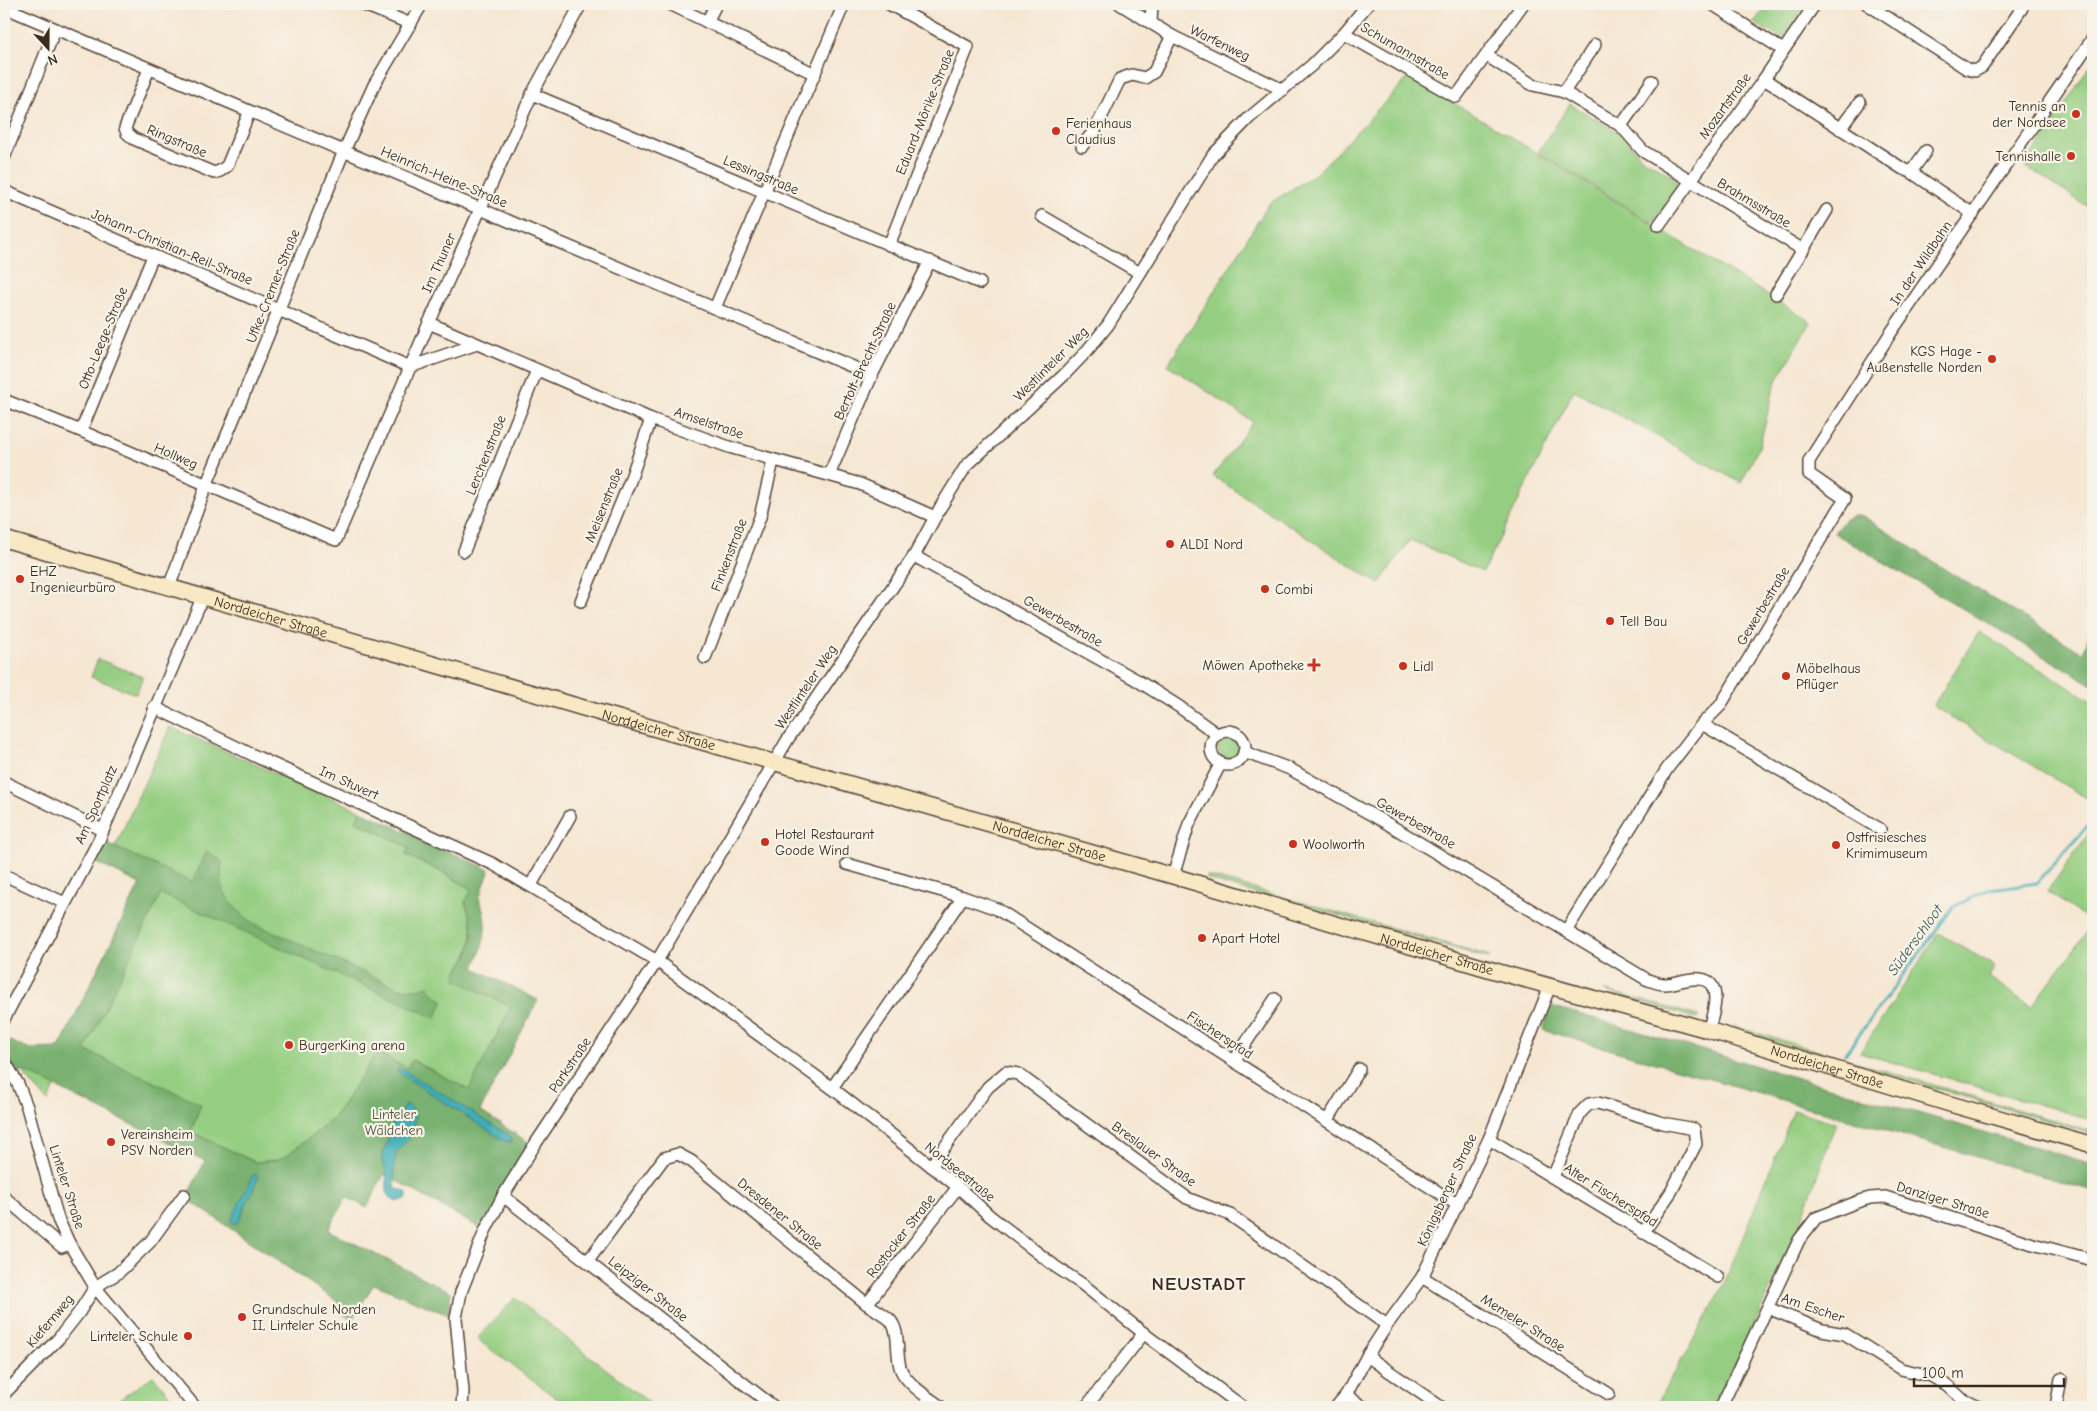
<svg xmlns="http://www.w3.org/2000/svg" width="2097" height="1411" viewBox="0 0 2097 1411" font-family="'Comic Neue',sans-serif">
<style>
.green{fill:#95ce82;stroke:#687c50}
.forest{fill:#78b170;stroke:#5a6e47}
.water{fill:#3daeb8;stroke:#3c6c6b}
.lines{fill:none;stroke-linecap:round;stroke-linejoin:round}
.stream{stroke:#3daeb8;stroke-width:3}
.street-casing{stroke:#574639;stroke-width:14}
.secondary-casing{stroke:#574639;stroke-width:18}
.street{stroke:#fff;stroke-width:11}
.secondary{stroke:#f8e8c3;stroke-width:15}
.poi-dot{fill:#c8321e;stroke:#f7f3e8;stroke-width:2}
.labels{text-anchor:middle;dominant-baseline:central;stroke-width:4.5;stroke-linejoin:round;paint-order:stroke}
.street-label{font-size:14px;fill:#3b2a1e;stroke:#f7f3e8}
.poi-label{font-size:14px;fill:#3b2a1e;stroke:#f7f3e8;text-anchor:start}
.park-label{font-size:14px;fill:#525337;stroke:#f7f3e8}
.water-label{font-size:15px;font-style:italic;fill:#3c5854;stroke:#f7f3e8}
.district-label{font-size:19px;font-weight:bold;letter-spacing:1px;fill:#3b2a1e;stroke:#f7f3e8}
</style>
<rect width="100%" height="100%" fill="#f7f3e8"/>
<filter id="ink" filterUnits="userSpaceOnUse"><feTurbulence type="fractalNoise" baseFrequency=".02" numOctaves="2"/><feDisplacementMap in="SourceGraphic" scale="10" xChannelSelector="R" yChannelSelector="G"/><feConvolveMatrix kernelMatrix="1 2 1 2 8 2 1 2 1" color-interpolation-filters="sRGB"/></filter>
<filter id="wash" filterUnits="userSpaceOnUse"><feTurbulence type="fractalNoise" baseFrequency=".0096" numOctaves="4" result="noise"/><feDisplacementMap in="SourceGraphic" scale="20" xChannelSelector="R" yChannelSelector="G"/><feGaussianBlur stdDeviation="1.12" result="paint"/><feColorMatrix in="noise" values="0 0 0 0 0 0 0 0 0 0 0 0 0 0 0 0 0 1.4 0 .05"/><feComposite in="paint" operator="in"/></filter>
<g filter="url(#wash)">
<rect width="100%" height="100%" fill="#f6e7d3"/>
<!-- green -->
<g class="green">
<path d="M1767,4h40l-25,35 -28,-16z"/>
<path d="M2093,61v149l-68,-44z"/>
<path d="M1409,77l79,46 323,199 -36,62 -16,63 -18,36 -167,-93 -91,182 -73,-32 -31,44 -166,-108 40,-54 -85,-57 101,-161 48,-31z"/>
<path d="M1570,104l53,31 18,22 33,20 3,10 -24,36 -115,-71z"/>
<path d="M1979,632l114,70v100l-160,-96z"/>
<path d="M98,659l45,18 -7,17 -45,-17z"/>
<path d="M170,727l191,84 -5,10 52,26 -2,8 38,18 28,17 -7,13c11,25 10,47 -9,69l55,35 -42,83 -56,-30 -6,9 -30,-16 -45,67 -46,36 -10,4 -21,2 -64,-30 9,-28 -141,-56 81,-164 -34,-17z"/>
<circle cx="1228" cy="748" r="10"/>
<path d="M2093,827v95l-46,-30z"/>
<path d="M1207,876l19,5 264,75 -2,2 -161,-46 -7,1 -113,-34z"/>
<path d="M2093,924v196l-233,-67 78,-120 57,33 -6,11 42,30z"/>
<path d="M1604,990l91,25 4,1 -1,3 -94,-28z"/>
<path d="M1733,1026l360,106v2l-358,-104z"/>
<path d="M31,1065l28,14 -11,23 -23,-26z"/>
<path d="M1794,1110l42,13 -36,101 -84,183h-61l67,-118z"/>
<path d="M515,1298l140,109h-75l-7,-5 -17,-4 -79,-59z"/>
<path d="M153,1376l27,31h-71z"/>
</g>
<!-- forest -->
<g class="forest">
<path d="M1853,516h10l86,56 134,81 10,-29v61l-259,-152 10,-13z"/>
<path d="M361,811l129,59 -11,28c11,28 6,43 -5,70l64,32 -58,111 54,35 -49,85 -101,-57 -17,34 -21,-11 -18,33 123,62 -3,23 -74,-31 -22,36 -16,-11 2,-7 -152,-104 19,-37 -179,-89 -14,1 -8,-13v-22l24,11 31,-1 81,-164 -51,-25 10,-19 93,42 15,-31 15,11c-5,29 9,45 31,61l145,65 21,1 10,-3 4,8 11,7 -9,17 -274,-124 -76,156 116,54 -10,28 64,30 21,-2 10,-4 46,-36 45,-67 30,15 5,-8 57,30 42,-83 -55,-27c0,-10 4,-12 9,-20 11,-19 8,-38 0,-58l7,-12 -28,-17 -38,-18 2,-8 -52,-26z"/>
<path d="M1551,1006l542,158v27l-550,-161z"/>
</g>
<!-- water -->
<g class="water">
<path d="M397,1069l7,1 106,66 2,6h-6l-107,-69z"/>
<path d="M406,1104c14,6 9,28 0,38 -4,4 -7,7 -10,12 -3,8 -2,27 0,35l7,1 4,3v6l-11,3 -9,-7 -1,-24 -4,-11 1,-6 11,-32z"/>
<path d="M256,1174l2,4 -20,45 -5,1 -1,-5 21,-44z"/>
</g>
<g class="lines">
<!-- stream -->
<path class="stream" d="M1845,1054l108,-147 36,-18 48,-6 56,-63"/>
</g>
</g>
<g filter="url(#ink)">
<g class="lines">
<!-- street casing -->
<g class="street-casing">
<g id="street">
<path d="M362,4l49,20"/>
<path d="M670,4l145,70"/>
<path d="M1120,4l52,32 111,54"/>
<path d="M1712,4l71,46"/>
<path d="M1867,4l100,65 8,2 7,-4 40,-59 -1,-4"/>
<path d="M4,7l868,368"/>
<path d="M707,22l9,-18"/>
<path d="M1151,22l1,-18"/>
<path d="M1344,33l112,64 67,-93"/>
<path d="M1487,56l46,29 31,7 57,34 22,25 160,99"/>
<path d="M149,69l-24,59 2,5 7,6 80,34 6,-2 7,-5 22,-53"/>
<path d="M1764,79l139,90 8,3 62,42"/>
<path d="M1564,92l31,-47"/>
<path d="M532,94l448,189"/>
<path d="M1621,126l31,-45"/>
<path d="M1840,129l20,-27"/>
<path d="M1082,146l13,-16 25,-51 12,-4 13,3 9,-6 18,-36"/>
<path d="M4,158l51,-128"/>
<path d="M1911,172l15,-21"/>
<path d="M4,191l406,176 67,-23"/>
<path d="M1042,216l98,57"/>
<path d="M1659,225l105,-146 51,-75"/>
<path d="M889,245l79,-198 -79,-43"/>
<path d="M1776,294l51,-84"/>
<path d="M715,308l129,-304"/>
<path d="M429,323l222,96 78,28 131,37 75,33"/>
<path d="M4,400l77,31 255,109 93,-217 103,-229 49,-90"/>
<path d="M81,431l72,-175"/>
<path d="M829,475l43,-100 58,-114"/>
<path d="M464,551l73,-181"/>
<path d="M914,556l221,123 43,27 40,29"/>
<path d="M169,587l37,-101 138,-335 30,-66 48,-81"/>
<path d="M581,601l49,-120 21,-62"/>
<path d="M705,658l55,-141 13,-56"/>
<path d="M154,707l103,50 236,107 164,97 175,127 126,99 32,29 66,51 26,17 69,55 92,68"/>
<path d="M1702,724l178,105"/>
<circle cx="1228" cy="748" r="17"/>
<path d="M1244,752l46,17 98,55 258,155c6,2 12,5 19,5 12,0 23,-7 35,-5 24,2 13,37 8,51"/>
<path d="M4,782l98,48"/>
<path d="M847,864l116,33 34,12 461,296"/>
<path d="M4,875l61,28"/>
<path d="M1173,876l16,-52 32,-61"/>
<path d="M531,885l39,-69"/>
<path d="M1566,931l101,-162 35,-45 18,-18 125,-207 -36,-25v-13l81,-127 203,-296"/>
<path d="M4,1019l95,-179 104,-244"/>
<path d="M4,1060l14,24 9,23 31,112 11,24 26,44 100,120"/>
<path d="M1234,1061l41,-62"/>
<path d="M832,1088l131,-191"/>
<path d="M1327,1121l32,-52"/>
<path d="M1489,1139l229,138"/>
<path d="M931,1166l57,-79 18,-15 12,2 169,124 43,17 157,110"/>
<path d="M1553,1177l27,-64 9,-9 9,-1 65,20 31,6 2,15 -25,48 -28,41"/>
<path d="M503,1196l271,211"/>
<path d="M4,1197l58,50 7,-4"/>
<path d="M588,1261l76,-103 14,-4 13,7 176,143c7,5 17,10 23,16 11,12 5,35 11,50 6,14 28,28 40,37"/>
<path d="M1422,1277l187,117"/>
<path d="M867,1304l91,-117"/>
<path d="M1768,1308l54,22 23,4 56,35 30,7 16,9 15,14 17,8"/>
<path d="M1367,1356l74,51"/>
<path d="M4,1394l55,-56 19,-24 17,-27 23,-14 32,-31 34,-47"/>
<path d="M1346,1395l17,12"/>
<path d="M462,1407l1,-16 -7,-73 5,-26 24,-61 18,-35 31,-50 123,-185 131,-222 126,-183 26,-48 26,-42 97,-90 23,-24 22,-27 105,-170 36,-37 63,-53 32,-32 24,-29"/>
<path d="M1086,1407l58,-74"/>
<path d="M1336,1407l10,-12 21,-39 20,-31 35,-48 67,-138 61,-153"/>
<path d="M1721,1407l78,-167 17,-22 41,-16 13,-4 15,-1 148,47 60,16"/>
<path d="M2056,1407l5,-28"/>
</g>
</g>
<!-- secondary casing -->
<g class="secondary-casing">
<g id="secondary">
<path id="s1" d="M4,539l607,177 562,160 329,97 206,57 242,74 143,41"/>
</g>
</g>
<!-- street -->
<use href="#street" class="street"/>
<!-- secondary -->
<use href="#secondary" class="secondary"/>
</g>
</g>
<!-- markers -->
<g class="poi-dot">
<circle cx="2076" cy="114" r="5"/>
<circle cx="1056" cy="131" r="5"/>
<circle cx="2071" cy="156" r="5"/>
<circle cx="1992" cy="359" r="5"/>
<circle cx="1170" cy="544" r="5"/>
<circle cx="20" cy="579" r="5"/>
<circle cx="1265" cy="589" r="5"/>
<circle cx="1610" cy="621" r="5"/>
<path d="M1311.5 657.5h5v5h5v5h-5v5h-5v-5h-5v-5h5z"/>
<circle cx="1403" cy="666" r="5"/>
<circle cx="1786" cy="676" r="5"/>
<circle cx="765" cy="842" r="5"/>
<circle cx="1293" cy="844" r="5"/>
<circle cx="1836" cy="845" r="5"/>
<circle cx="1202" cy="938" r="5"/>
<circle cx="289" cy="1045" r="5"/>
<circle cx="111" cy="1142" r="5"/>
<circle cx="242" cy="1317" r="5"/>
<circle cx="188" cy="1336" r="5"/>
</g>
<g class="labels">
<!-- street labels -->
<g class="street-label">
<text transform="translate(1220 43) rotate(26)">Warfenweg</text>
<text transform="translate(1405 51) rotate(30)">Schumannstraße</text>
<text transform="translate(1725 106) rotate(-54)">Mozartstraße</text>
<text transform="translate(925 112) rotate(-68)">Eduard-Mörike-Straße</text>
<text transform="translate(177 141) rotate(23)">Ringstraße</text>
<text transform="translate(761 175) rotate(23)">Lessingstraße</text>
<text transform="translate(444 177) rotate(23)">Heinrich-Heine-Straße</text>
<text transform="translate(1754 203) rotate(31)">Brahmsstraße</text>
<text transform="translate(172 247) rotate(23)">Johann-Christian-Reil-Straße</text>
<text transform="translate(439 263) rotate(-66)">Im Thuner</text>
<text transform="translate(1921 263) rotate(-56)">In der Wildbahn</text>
<text transform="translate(273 286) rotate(-68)">Ufke-Cremer-Straße</text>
<text transform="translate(103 338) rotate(-68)">Otto-Leege-Straße</text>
<text transform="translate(865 361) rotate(-65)">Bertolt-Brecht-Straße</text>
<text transform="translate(1051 364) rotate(-45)">Westlinteler Weg</text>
<text transform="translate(709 423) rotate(19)">Amselstraße</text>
<text transform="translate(486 455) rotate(-68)">Lerchenstraße</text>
<text transform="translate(176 456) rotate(24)">Hollweg</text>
<text transform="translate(604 505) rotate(-68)">Meisenstraße</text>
<text transform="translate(729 555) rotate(-69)">Finkenstraße</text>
<text transform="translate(1763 606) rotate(-59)">Gewerbestraße</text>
<text stroke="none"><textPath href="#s1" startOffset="278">Norddeicher Straße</textPath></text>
<text transform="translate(1063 621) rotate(30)">Gewerbestraße</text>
<text transform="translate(806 687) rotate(-56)">Westlinteler Weg</text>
<text stroke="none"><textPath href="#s1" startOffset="682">Norddeicher Straße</textPath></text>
<text transform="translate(349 783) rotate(24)">Im Stuvert</text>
<text transform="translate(96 805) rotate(-66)">Am Sportplatz</text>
<text transform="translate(1416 823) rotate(30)">Gewerbestraße</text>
<text stroke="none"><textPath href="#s1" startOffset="1088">Norddeicher Straße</textPath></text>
<text stroke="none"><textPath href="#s1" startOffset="1492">Norddeicher Straße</textPath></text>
<text transform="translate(1220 1035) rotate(33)">Fischerspfad</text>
<text transform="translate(570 1065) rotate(-56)">Parkstraße</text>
<text stroke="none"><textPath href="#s1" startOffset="1898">Norddeicher Straße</textPath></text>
<text transform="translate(1154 1154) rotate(36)">Breslauer Straße</text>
<text transform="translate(960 1172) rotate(39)">Nordseestraße</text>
<text transform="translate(67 1187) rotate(72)">Linteler Straße</text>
<text transform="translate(1447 1190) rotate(-65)">Königsberger Straße</text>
<text transform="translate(1611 1195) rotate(32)">Alter Fischerspfad</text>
<text transform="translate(1943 1200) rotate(17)">Danziger Straße</text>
<text transform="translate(780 1214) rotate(39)">Dresdener Straße</text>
<text transform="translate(901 1236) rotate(-52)">Rostocker Straße</text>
<text transform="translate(648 1289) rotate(38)">Leipziger Straße</text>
<text transform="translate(1813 1308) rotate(19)">Am Escher</text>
<text transform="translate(50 1321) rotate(-50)">Kiefernweg</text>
<text transform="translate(1523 1323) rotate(32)">Memeler Straße</text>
</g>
<!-- poi labels -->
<g class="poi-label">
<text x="2066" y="106" text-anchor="end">Tennis an<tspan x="2066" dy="16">der Nordsee</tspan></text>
<text x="1066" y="123">Ferienhaus<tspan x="1066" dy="16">Claudius</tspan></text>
<text x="2061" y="156" text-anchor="end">Tennishalle</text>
<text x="1982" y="351" text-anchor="end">KGS Hage -<tspan x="1982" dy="16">Außenstelle Norden</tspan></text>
<text x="1180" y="544">ALDI Nord</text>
<text x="30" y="571">EHZ<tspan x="30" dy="16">Ingenieurbüro</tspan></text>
<text x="1275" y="589">Combi</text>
<text x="1620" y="621">Tell Bau</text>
<text x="1304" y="665" text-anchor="end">Möwen Apotheke</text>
<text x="1413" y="666">Lidl</text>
<text x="1796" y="668">Möbelhaus<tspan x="1796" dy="16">Pflüger</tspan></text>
<text x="775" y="834">Hotel Restaurant<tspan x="775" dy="16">Goode Wind</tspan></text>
<text x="1846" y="837">Ostfrisiesches<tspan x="1846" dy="16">Krimimuseum</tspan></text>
<text x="1303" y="844">Woolworth</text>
<text x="1212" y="938">Apart Hotel</text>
<text x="299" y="1045">BurgerKing arena</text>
<text x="121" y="1134">Vereinsheim<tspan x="121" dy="16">PSV Norden</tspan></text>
<text x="252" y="1309">Grundschule Norden<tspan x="252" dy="16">II, Linteler Schule</tspan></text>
<text x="178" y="1336" text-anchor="end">Linteler Schule</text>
</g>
<!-- park labels -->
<g class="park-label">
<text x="394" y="1114">Linteler<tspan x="394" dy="16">Wäldchen</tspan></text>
</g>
<!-- water labels -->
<g class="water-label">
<text transform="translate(1915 940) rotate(-54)">Süderschloot</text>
</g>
<!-- district labels -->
<g class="district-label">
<text x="1199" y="1284">NEUSTADT</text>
</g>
</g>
<!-- margin -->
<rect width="2097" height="1411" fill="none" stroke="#f7f3e8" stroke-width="20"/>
<!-- north arrow -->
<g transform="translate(48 48) rotate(159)" stroke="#f7f3e8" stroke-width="4" paint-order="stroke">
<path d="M0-4L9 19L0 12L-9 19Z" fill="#3b2a1e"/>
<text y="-8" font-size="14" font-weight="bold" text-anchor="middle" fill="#3b2a1e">N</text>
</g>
<!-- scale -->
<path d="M1914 1378v8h150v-8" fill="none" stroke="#3b2a1e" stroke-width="2.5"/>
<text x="1922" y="1378" font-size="15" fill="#3b2a1e" stroke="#f7f3e8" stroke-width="4" paint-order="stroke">100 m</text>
</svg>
